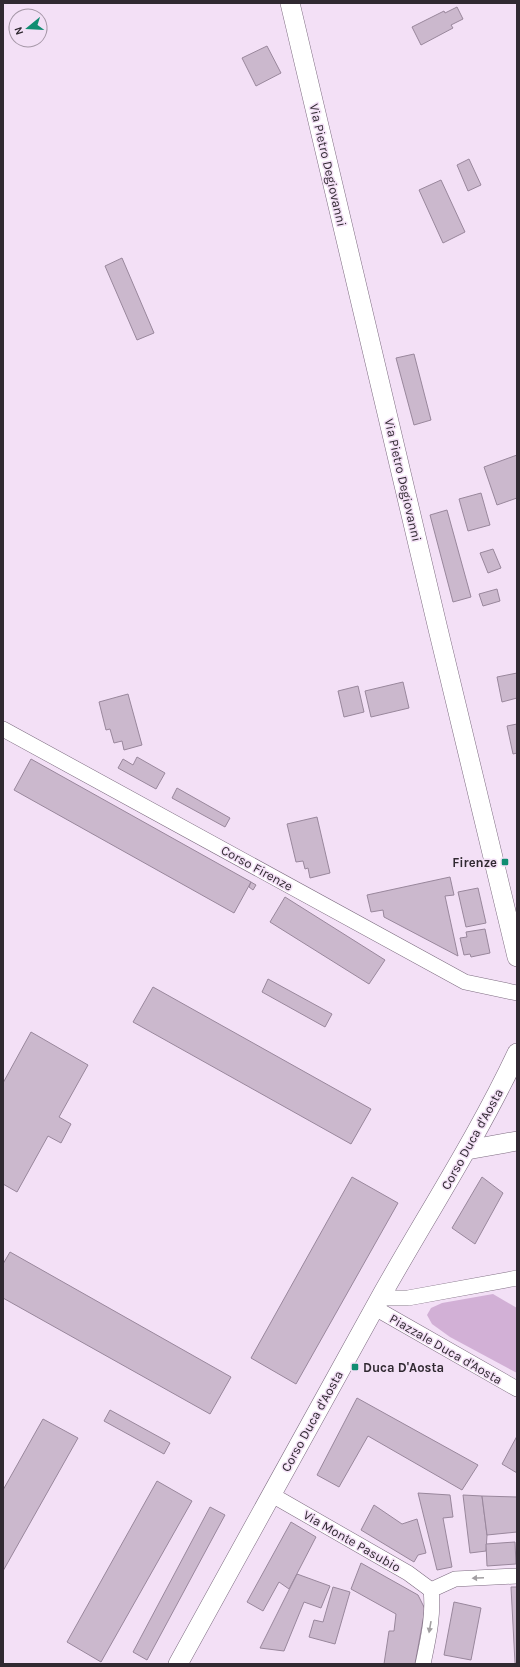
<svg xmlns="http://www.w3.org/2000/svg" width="520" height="1667" viewBox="0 0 520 1667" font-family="Karla,sans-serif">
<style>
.green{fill:#d2b0d6}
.building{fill:#cbb8cd;stroke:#99879c}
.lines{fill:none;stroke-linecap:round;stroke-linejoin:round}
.minor-casing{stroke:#7d6c80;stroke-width:16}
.tertiary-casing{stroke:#7d6c80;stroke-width:20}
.minor{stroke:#fff;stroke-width:15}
.tertiary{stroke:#fff;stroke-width:19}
.oneway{fill:#a29fa2}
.poi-dot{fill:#108d72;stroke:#f3e0f6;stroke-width:1.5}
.labels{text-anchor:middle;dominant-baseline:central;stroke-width:3;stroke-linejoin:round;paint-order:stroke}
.street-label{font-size:13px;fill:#302931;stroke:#f3e0f6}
.poi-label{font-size:13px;font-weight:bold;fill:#302931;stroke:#f3e0f6;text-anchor:end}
</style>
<rect width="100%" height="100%" fill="#f3e0f6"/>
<!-- green -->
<path class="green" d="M493,1294l24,14v65l-67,-36 -18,-13 -5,-9 4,-7 11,-5z"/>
<!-- building -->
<g class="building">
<path d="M457,7l6,12 -12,6 2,3 -32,17 -9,-18 32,-16 1,2z"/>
<path d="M267,46l14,27 -25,13 -14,-28z"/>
<path d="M469,159l12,26 -13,6 -11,-26z"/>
<path d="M441,180l24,52 -22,11 -24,-53z"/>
<path d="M122,258l32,75 -17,7 -32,-74z"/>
<path d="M414,354l17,66 -17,5 -18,-67z"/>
<path d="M517,455v43l-20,7 -13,-38z"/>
<path d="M481,493l9,32 -22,6 -9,-32z"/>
<path d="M447,510l24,87 -18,5 -23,-87z"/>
<path d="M493,549l8,19 -13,5 -8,-20z"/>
<path d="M497,589l3,12 -17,5 -4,-12z"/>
<path d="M517,673v25l-15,4 -5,-25z"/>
<path d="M403,682l6,26 -38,9 -6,-26z"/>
<path d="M358,686l6,26 -20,5 -6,-26z"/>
<path d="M128,694l14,51 -18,5 -2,-9 -8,2 -4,-14 -4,1 -7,-28z"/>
<path d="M517,724v29l-4,1 -6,-28z"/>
<path d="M137,757l28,16 -9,16 -38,-21 5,-9 10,6z"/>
<path d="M31,759l220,123 -17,31 -220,-123z"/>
<path d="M177,788l53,30 -5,9 -53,-29z"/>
<path d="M317,817l13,56 -20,5 -2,-10 -3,1 -2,-8 -7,1 -9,-38z"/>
<path d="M450,877l4,18 -9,1 13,60 -74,-39 -1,-7 -12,2 -4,-17z"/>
<path d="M251,882l5,3 -3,5 -4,-3z"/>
<path d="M478,888l8,35 -20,4 -8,-35z"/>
<path d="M285,897l100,63 -16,24 -99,-62z"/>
<path d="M485,929l5,24 -19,4 -1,-3 -6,1 -4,-17 7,-1 -1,-5z"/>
<path d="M268,979l64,35 -7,13 -63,-35z"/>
<path d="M153,987l218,122 -20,35 -218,-122z"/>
<path d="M31,1032l57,33 -29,52 12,7 -10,19 -13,-7 -31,56 -14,-8v-101z"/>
<path d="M352,1177l46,26 -102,181 -45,-26z"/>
<path d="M482,1177l21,16 -28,51 -23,-16z"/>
<path d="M10,1252l221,125 -21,37 -207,-116v-34z"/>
<path d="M357,1398l121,67 -16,25 -94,-54 -29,51 -22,-12z"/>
<path d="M110,1410l60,33 -6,11 -60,-33z"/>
<path d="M43,1419l35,19 -75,133v-81z"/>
<path d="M517,1436v37l-15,-9z"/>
<path d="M157,1481l35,20 -91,161 -34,-20z"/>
<path d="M418,1493l32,2 3,22 -10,1 9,49 -15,3z"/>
<path d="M463,1495l19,1 5,39 -1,16 -16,2z"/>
<path d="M482,1496l35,1v35l-30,3z"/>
<path d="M374,1505l28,19 15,-5 9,34 -8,2 -4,7 -53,-32z"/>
<path d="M210,1507l15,8 -78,145 -14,-8z"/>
<path d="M291,1522l25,15 -27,52 -10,-7 -16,29 -16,-9z"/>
<path d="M515,1542l1,22 -29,2 -1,-22z"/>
<path d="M361,1563l57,32 7,14 -10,55h-31l5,-33h5l2,-17 -45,-25z"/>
<path d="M297,1574l33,12 -9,22 -17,-6 -20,49 -24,-3z"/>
<path d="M333,1587l17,5 -15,52 -26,-7 5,-17 9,2z"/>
<path d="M511,1587h6v76h-2z"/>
<path d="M454,1602l27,6 -10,52 -27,-5z"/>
</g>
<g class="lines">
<!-- minor casing -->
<g class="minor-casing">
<g id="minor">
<path d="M3,729l462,253 52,11"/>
<path d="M380,1298h28l109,-20"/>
<path d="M375,1308l142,81"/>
<path d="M272,1495l136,78 23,17"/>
<path d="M431,1590l24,-11 62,-3"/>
<path d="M423,1664c5,-24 11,-49 8,-74"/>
</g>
</g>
<!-- tertiary casing -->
<g class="tertiary-casing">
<g id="tertiary">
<path d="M290,3l148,626 79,328"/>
<path d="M467,1150l50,-9"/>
<path d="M178,1664c67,-122 134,-244 202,-366 46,-82 97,-160 137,-245"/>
</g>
</g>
<!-- minor -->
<use href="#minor" class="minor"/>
<!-- tertiary -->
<use href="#tertiary" class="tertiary"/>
</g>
<!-- one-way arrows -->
<defs><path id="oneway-solid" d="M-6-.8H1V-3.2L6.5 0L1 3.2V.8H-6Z"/></defs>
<g class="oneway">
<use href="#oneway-solid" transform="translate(478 1578) rotate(177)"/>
<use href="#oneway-solid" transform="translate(430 1627) rotate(100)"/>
</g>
<!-- markers -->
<g class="poi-dot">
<rect x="501" y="858" width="8" height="8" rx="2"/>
<rect x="351" y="1363" width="8" height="8" rx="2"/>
</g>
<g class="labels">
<!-- street labels -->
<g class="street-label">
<text transform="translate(328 165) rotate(77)">Via Pietro Degiovanni</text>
<text transform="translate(403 480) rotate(77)">Via Pietro Degiovanni</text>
<text transform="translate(257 868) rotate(29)">Corso Firenze</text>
<text transform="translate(472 1139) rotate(-61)">Corso Duca d'Aosta</text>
<text transform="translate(446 1349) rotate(30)">Piazzale Duca d'Aosta</text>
<text transform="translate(312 1421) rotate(-61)">Corso Duca d'Aosta</text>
<text transform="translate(352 1541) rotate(30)">Via Monte Pasubio</text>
</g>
<!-- poi labels -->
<g class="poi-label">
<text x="497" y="862">Firenze</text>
<text x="363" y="1367" text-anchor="start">Duca D'Aosta</text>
</g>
</g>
<!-- border -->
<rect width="520" height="1667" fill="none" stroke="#302931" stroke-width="8"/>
<!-- north arrow -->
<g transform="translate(28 28) rotate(252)"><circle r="19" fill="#f3e0f6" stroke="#a597a7"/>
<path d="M0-3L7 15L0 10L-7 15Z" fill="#108d72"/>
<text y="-6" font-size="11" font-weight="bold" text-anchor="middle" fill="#302931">N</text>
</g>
</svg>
